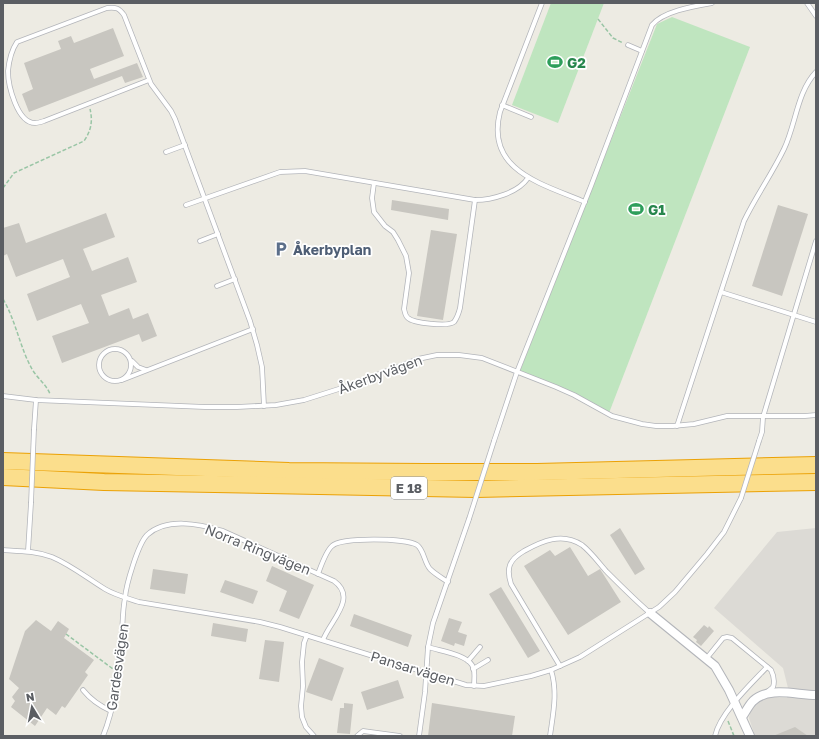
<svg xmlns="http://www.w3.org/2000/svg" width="819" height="739" viewBox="0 0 819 739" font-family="'Golos Text',sans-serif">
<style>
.industrial{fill:#dcdad5}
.green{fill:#bfe5bf}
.building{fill:#c8c6c0}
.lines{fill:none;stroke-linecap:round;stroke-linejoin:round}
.service-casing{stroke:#b3b5ba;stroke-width:5.5}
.minor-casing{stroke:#b3b5ba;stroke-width:10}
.motorway-casing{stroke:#eba105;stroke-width:18}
.path{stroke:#99c5a5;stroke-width:1.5;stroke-dasharray:4 2;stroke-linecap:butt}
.service{stroke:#fff;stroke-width:4}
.minor{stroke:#fff;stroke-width:8}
.motorway{stroke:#fbde8c;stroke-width:16}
.service-bridge-casing{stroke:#b3b5ba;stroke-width:5.5;stroke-linecap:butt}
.service-bridge{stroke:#fff;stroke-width:4}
.labels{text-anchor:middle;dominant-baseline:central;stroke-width:3.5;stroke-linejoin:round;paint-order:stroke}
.shield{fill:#fff;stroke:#8c8e92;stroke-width:1}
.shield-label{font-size:13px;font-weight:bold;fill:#5b5e63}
.leisure-label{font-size:14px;font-weight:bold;fill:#27864d;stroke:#fff;text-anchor:start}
.service-label{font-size:14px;font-weight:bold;fill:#4e5e75;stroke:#fff;text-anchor:start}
.street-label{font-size:14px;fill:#5b5e63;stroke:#fff}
</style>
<rect width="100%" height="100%" fill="#edebe3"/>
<!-- industrial -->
<path class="industrial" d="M816,528v208h-61l-6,-18 2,-10 9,-8 10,-3 17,1 1,-10 -5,-20 -69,-60 63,-76z"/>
<!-- green -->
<g class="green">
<path d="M551,3h53l-46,120 -46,-18z"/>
<path d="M672,17l78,30 -141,366 -89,-42 137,-347z"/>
</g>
<!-- building -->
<g class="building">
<path d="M113,28l11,28 -34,13 4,10 43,-16 6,14 -18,6 -3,-7 -93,36 -7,-18 11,-5 -9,-26 37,-14 -3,-8 13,-5 3,7z"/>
<path d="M392,200l57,9 -1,11 -57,-10z"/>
<path d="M778,205l30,9 -26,82 -30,-10z"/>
<path d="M106,213l9,24 -32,12 9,22 36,-14 9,25 -36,13 8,21 20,-8 4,11 15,-6 9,23 -15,6 -3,-8 -77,29 -10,-27 37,-13 -8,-19 -44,17 -10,-27 43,-17 -7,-18 -47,18 -9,-23 -4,2v-28l16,-5 7,20z"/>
<path d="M431,230l26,4 -14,86 -26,-4z"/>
<path d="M620,528l25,41 -10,6 -25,-40z"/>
<path d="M570,547l18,29 12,-7 21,33 -53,33 -44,-69 26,-16 5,6z"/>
<path d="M272,566l42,19 -15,34 -20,-8 8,-20 -21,-10z"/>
<path d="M153,569l35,5 -3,20 -35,-5z"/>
<path d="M225,580l33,11 -5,13 -33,-12z"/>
<path d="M501,587l39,64 -12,7 -39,-64z"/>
<path d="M354,614l58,21 -4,12 -58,-21z"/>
<path d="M449,618l13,4 -4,10 9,3 -3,11 -9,-3 -1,3 -13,-5z"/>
<path d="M36,620l15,11 7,-10 11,8 -5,9 30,22 -9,12 3,3 -23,33 -3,-2 -6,9 -9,-7 -12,18 -24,-19 4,-6 -3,-4 7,-9 -10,-9 16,-48z"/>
<path d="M213,623l35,6 -2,13 -35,-6z"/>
<path d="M704,625l4,3 1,-2 5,5 -13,15 -5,-4 1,-2 -4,-3z"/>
<path d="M265,640l19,2 -5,40 -20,-3z"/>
<path d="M319,658l25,10 -12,33 -26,-9z"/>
<path d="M398,680l6,18 -37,12 -6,-18z"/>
<path d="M344,703l9,1 -3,30 -13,-1 3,-25h4z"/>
<path d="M432,703l83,13 -3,20h-84z"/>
<path d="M795,727l13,9h-35z"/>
</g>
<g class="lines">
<!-- service casing -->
<g class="service-casing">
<g id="service">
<path d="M542,3l-42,109c-15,59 43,72 85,90"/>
<path d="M807,3l9,13"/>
<path d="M628,45l14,6"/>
<path d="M149,80l-105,41c-3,1 -7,2 -9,2 -18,0 -27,-38 -27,-52 1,-10 3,-20 9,-29l90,-34c9,-1 12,0 17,7l27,69 20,27 4,8 75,202 7,24 5,22 2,39"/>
<path d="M502,105l29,12"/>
<path d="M166,152l19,-7"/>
<path d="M374,183l-2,15 2,14 11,14 8,6 5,8 8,16 3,17 -5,36c1,3 1,7 4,9 5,5 40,9 46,4 3,-4 5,-10 6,-14l15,-108"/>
<path d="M186,205l94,-33 25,-1 170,29c17,0 43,-7 53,-22"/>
<path d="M200,241l18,-7"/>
<path d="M217,286l18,-7"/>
<path d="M721,292l95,30"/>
<circle cx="115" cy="365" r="16"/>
<path d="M132,361l6,6 8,3"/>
<path d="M122,380l131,-51"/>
<path d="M3,396l33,4 169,7h32l39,-2 28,-5 41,-13 73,-28 19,-4h22l23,3 74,29 18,8 38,21 30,8 14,2h17l21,-2 33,-8h78l11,-1"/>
<path d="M677,426l67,-205c12,-25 28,-47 40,-72 12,-25 13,-57 32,-77"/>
<path d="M34,429l2,-29"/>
<path d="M494,441l23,-69 74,-186 61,-161c11,-14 43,-19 60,-22"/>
<path d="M759,441l3,-9 1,-15 53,-176"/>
<path d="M3,550c16,1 33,1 49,7 19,8 35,21 53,32 10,6 22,9 34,13l121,20 20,5 186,58 18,1 47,-10 20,-6 29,-13 79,-50 16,-15 32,-38 17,-22 17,-34"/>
<path d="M28,551l3,-48"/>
<path d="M318,574c3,-8 8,-23 14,-28 9,-9 74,-8 85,-1 7,5 7,17 13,24 5,5 12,9 18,13"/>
<path d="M307,635l-3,8 -2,19 1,24 -2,20 1,11 4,10 8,9"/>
<path d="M428,647c12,4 37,7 44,18 4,6 2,14 2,21"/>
<path d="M706,659l17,-21 4,-1 5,1 39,32c3,6 4,11 2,17l-6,5"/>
<path d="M468,661l12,-14"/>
<path d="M560,666l-49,-82c-5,-16 -2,-24 13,-33 18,-10 38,-19 58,-6 9,7 17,18 25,27 14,14 28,28 43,41"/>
<path d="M473,669l15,-9"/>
<path d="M83,690c8,10 17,16 28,21"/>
<path d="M103,736c12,-29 15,-62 18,-92 2,-16 1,-31 4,-46 1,-13 13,-54 22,-63 20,-18 52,-11 76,-4l111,50c24,17 -4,40 -11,59"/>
<path d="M357,736l6,-5 37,5"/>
<path d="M419,736l6,-44 3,-45 5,-24 36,-104"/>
<path d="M550,736c3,-22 8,-44 1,-66"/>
<path d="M715,736c5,-23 36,-52 52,-69"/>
</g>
</g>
<!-- minor casing -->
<g class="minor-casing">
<g id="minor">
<path d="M650,613l65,53 14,24 21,46"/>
<path d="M742,717c4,-5 6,-11 11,-16 16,-15 43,-6 63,-6"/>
</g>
</g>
<!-- motorway casing -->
<g class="motorway-casing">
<g id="motorway">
<path d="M3,461l286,10 136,1h112l279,-7"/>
<path d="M3,477l101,5 372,7 340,-7"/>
</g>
</g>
<!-- path -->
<g class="path">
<path d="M598,19l15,19 10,5"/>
<path d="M3,188l11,-15 70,-32c7,-10 9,-20 6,-32"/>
<path d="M3,299c13,22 17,49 29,70 5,9 14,15 18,25"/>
<path d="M66,634l47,35"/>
<path d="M728,721l6,15"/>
</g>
<!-- service -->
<use href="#service" class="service"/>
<!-- minor -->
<use href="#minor" class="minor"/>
<!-- motorway -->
<use href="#motorway" class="motorway"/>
<!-- service-bridge casing -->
<g class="service-bridge-casing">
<g id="service-bridge">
<path d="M741,498l18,-57"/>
<path d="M31,503l3,-74"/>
<path d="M469,519l25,-78"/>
</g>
</g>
<!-- service-bridge -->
<use href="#service-bridge" class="service-bridge"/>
</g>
<!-- icons -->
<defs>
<g id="stadium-bare" transform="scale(1.2)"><path d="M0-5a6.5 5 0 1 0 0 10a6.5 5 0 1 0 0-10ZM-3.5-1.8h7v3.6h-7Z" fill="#2e9e5b" stroke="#fff" stroke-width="2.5" paint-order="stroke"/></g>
<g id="parking-bare" transform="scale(1.2)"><path d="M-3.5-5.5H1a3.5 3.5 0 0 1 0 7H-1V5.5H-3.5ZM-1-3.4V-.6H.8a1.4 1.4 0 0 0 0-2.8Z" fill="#5c6f8a" stroke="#fff" stroke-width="2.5" paint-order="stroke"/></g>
</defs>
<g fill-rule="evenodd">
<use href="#stadium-bare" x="555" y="62"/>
<use href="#stadium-bare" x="636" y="209"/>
<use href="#parking-bare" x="281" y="249"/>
</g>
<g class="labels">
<!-- shield labels -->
<rect class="shield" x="391" y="477" width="36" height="22" rx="3"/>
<g class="shield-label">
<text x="409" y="488">E 18</text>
</g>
<!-- leisure labels -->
<g class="leisure-label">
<text x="567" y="62">G2</text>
<text x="648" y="209">G1</text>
</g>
<!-- service labels -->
<g class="service-label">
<text x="293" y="249">Åkerbyplan</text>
</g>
<!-- street labels -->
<g class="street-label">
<text transform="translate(380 374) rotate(-20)">Åkerbyvägen</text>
<text transform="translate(258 549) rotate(22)">Norra Ringvägen</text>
<text transform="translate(117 667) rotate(-82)">Gardesvägen</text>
<text transform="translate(413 668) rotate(17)">Pansarvägen</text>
</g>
</g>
<!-- border -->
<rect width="819" height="739" fill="none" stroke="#5b5e63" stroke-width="8"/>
<!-- north arrow -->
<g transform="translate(32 707) rotate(350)" stroke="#ffffff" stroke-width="3" paint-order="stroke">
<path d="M0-3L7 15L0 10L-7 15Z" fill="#5b5e63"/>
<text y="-6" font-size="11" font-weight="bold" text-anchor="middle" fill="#5b5e63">N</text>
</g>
</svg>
